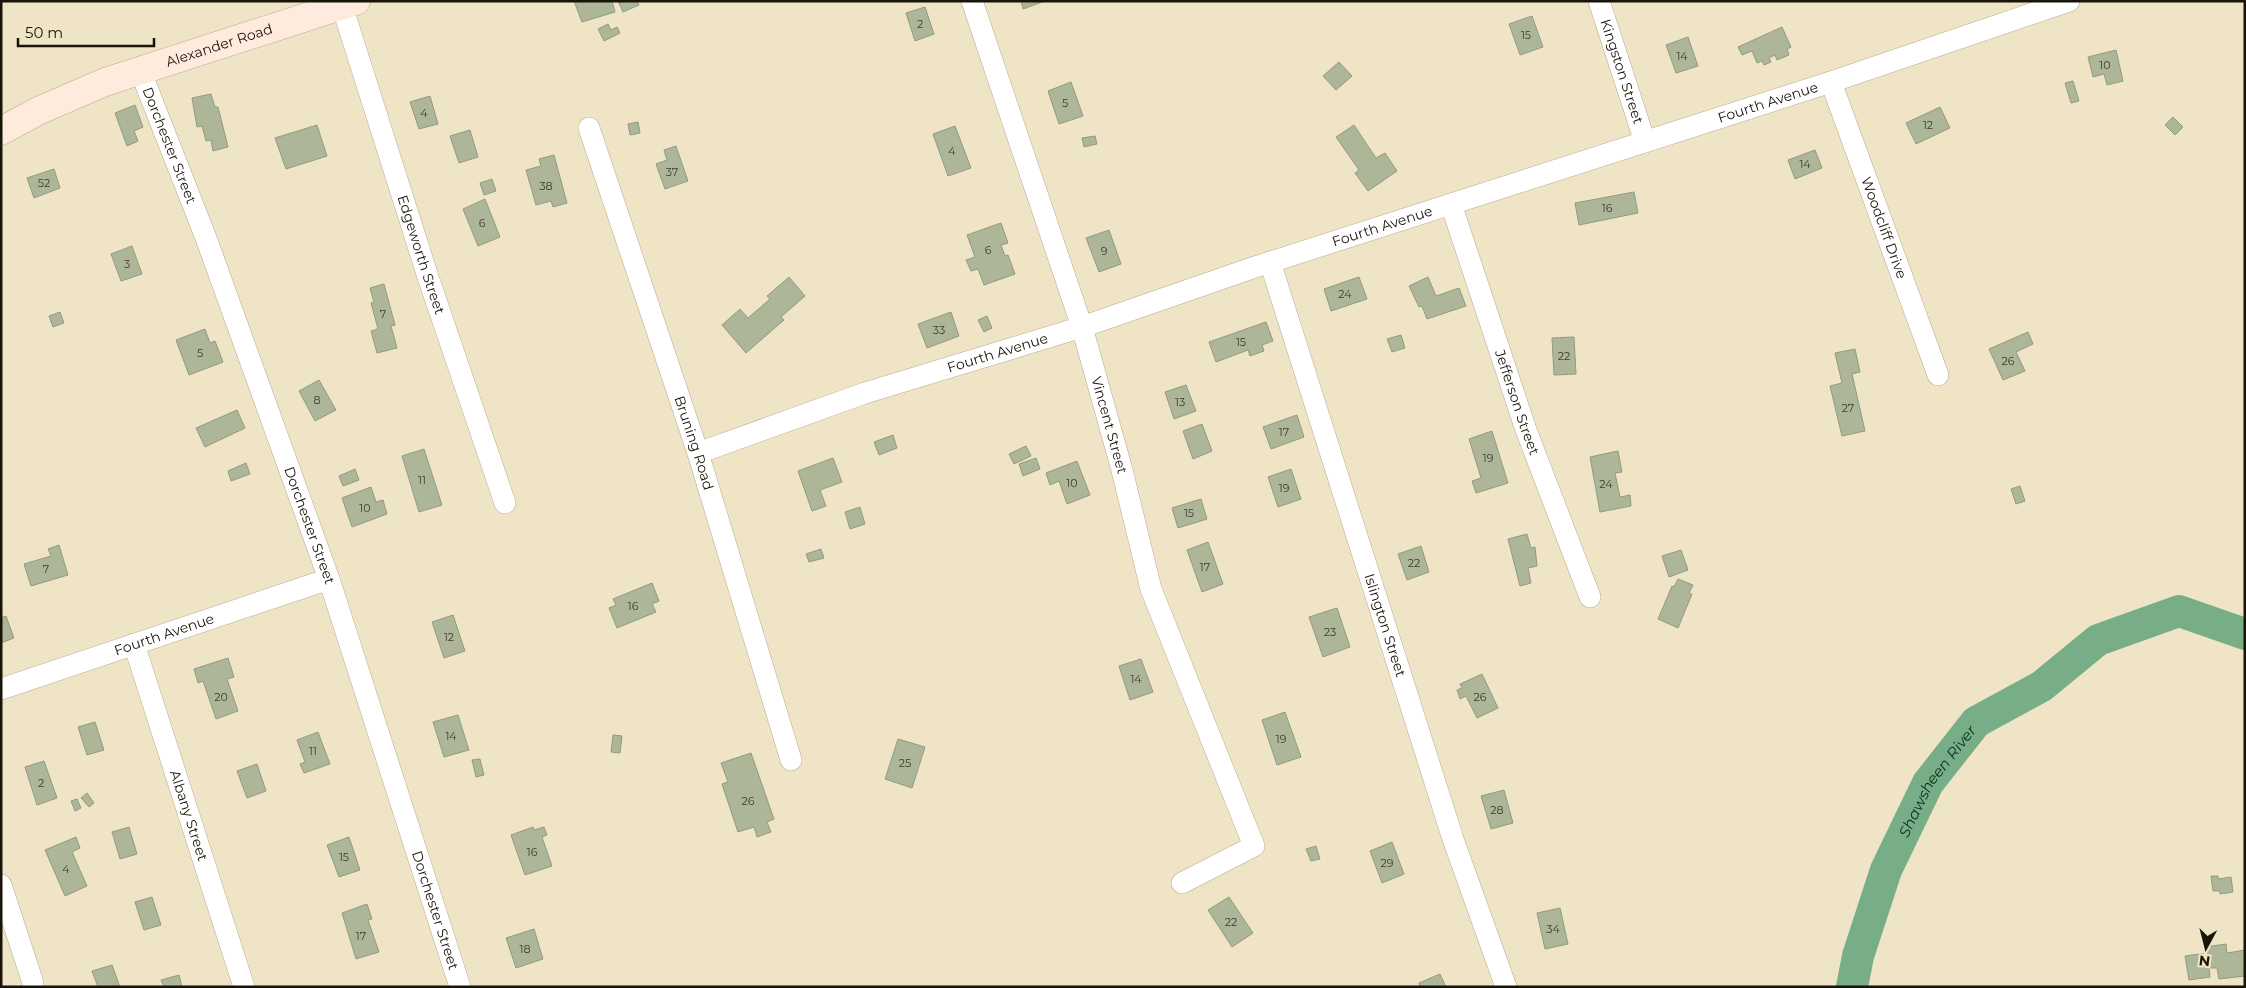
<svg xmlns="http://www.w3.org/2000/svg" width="2246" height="988" viewBox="0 0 2246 988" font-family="Montserrat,sans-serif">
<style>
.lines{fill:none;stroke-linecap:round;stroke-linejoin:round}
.river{stroke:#77ae88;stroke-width:32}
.building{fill:#adb699;stroke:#929b7f}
.street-casing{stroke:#b6ab8e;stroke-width:22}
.secondary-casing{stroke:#b6ab8e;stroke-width:29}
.street{stroke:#fff;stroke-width:21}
.secondary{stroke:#feebdd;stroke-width:28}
.labels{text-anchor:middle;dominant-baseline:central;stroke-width:4;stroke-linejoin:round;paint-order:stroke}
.number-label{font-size:11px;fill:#3d3c2d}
.street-label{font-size:14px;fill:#181409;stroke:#f0e4c6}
.water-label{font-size:15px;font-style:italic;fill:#053319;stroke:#f0e4c6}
</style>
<rect width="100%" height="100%" fill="#f0e4c6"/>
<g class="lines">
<!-- river -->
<path class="river" id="s1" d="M1852,987l6,-31 28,-86 42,-87 48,-61 66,-36 56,-46 81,-29 66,23"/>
</g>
<!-- building -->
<g class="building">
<path d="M574,1h38l3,11 -33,10z"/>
<path d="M618,1h19l2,4 -16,7z"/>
<path d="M1021,1h24l-22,8z"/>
<path d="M925,7l9,27 -19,7 -9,-28z"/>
<path d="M1532,16l11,31 -23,8 -11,-31z"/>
<path d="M608,24l3,6 6,-3 3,6 -16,8 -6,-12z"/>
<path d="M1782,27l9,20 -4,2 2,6 -12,5 -2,-5 -6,3 2,4 -7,3 -2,-4 -5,2 -5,-12 -10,4 -4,-8z"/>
<path d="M1688,37l10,29 -22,7 -10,-28z"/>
<path d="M2116,50l7,31 -16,4 -3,-11 -11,3 -5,-20z"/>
<path d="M1339,62l13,14 -16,14 -13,-14z"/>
<path d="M2073,81l6,20 -8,2 -6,-20z"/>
<path d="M1071,82l12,34 -24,8 -11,-33z"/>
<path d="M211,94l4,13h3l10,40 -15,4 -2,-11 -5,1 -4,-15 -5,1 -5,-29z"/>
<path d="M430,96l8,28 -19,5 -9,-27z"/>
<path d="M135,105l8,22 -9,4 4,10 -11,5 -12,-33z"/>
<path d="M1940,107l10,21 -34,16 -10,-21z"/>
<path d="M2173,117l10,10 -8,8 -10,-10z"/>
<path d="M638,122l2,11 -10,2 -2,-11z"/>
<path d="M317,125l10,31 -41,13 -11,-31z"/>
<path d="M1354,125l22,33 9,-5 12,18 -29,20 -13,-18 4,-3 -23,-33z"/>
<path d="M955,126l16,42 -23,8 -15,-42z"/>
<path d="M470,130l8,27 -19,6 -9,-27z"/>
<path d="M1095,136l2,8 -13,3 -2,-9z"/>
<path d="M676,146l12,35 -23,8 -9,-25 11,-4 -3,-10z"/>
<path d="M1815,150l7,18 -27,11 -7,-19z"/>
<path d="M554,155l13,48 -14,4 -2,-6 -15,4 -10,-35 15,-4 -2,-7z"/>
<path d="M54,169l6,19 -26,10 -7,-20z"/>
<path d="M492,179l4,12 -12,4 -4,-12z"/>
<path d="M1634,192l4,21 -59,12 -4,-22z"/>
<path d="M485,199l15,38 -22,9 -15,-37z"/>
<path d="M1001,223l7,20 -7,2 4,11 3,-1 7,19 -31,11 -6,-16 -7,2 -5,-11 9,-3 -8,-22z"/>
<path d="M1109,230l12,34 -22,8 -13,-34z"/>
<path d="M132,246l10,28 -21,7 -10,-27z"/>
<path d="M789,277l16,19 -24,21 3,3 -38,33 -24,-28 18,-16 8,9 22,-19 -3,-3z"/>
<path d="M1359,277l8,22 -36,12 -7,-22z"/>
<path d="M1428,277l8,19 23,-8 7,18 -39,13 -5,-13 -3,1 -10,-21z"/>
<path d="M384,284l11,41 -4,1 6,22 -20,5 -6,-22 7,-2 -7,-26 3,-1 -4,-14z"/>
<path d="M60,312l4,11 -11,4 -4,-11z"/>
<path d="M951,312l8,24 -32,12 -9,-24z"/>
<path d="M987,316l5,12 -8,4 -6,-12z"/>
<path d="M1266,322l7,19 -11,4 2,6 -14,5 -2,-6 -32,12 -7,-20z"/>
<path d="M205,329l5,14 5,-2 8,21 -34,13 -13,-35z"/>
<path d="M2028,332l5,12 -17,8 9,19 -22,9 -14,-31z"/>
<path d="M1401,335l4,13 -13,4 -5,-13z"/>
<path d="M1574,337l2,37 -22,1 -2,-37z"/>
<path d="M1855,349l5,23 -8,2 13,57 -23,5 -12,-50 12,-3 -7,-30z"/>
<path d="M319,380l17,30 -21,11 -16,-30z"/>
<path d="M1186,385l10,26 -22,8 -9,-27z"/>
<path d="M237,410l8,18 -40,19 -9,-19z"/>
<path d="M1297,415l7,22 -33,12 -8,-22z"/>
<path d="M1202,424l10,27 -19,8 -10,-28z"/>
<path d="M1492,431l16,52 -32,10 -4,-12 9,-3 -12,-39z"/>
<path d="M893,435l4,13 -18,7 -5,-13z"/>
<path d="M1026,446l5,10 -17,8 -5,-10z"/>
<path d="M424,449l18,56 -23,7 -17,-56z"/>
<path d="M1618,451l4,21 -7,1 5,24 10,-2 1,11 -31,6 -10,-55z"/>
<path d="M833,458l9,24 -22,8 6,16 -14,5 -14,-40z"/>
<path d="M1036,458l4,11 -17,7 -4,-12z"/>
<path d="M1077,461l13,34 -23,9 -8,-23 -9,4 -4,-12z"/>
<path d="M246,463l4,11 -19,7 -3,-10z"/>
<path d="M355,469l4,11 -16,6 -4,-10z"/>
<path d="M1291,469l10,30 -23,8 -10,-30z"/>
<path d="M2020,486l5,15 -9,3 -5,-15z"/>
<path d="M371,487l5,15 7,-2 4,14 -35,13 -10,-29z"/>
<path d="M1201,499l6,20 -29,9 -6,-20z"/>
<path d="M860,507l5,17 -15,5 -5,-17z"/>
<path d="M1527,534l4,14 4,-1 2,19 -9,2 3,15 -11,3 -12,-47z"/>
<path d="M1208,542l15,42 -21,8 -15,-42z"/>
<path d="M59,545l9,30 -37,11 -7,-22 27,-8 -3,-7z"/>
<path d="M1421,546l8,26 -22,8 -9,-26z"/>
<path d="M821,549l3,9 -15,4 -3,-8z"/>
<path d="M1681,550l7,20 -19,7 -7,-21z"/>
<path d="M1678,579l15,6 -4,8 3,1 -14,34 -20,-9 14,-33 2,1z"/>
<path d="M652,583l7,18 -7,3 4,8 -39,16 -8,-20 7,-3 -3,-6z"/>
<path d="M1337,608l13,39 -27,10 -14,-40z"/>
<path d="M453,615l12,36 -21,7 -12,-36z"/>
<path d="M6,616l8,22 -13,5v-25z"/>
<path d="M228,658l6,19 -7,2 11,32 -22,8 -13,-38 -5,2 -4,-14z"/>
<path d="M1141,659l12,33 -23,8 -11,-34z"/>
<path d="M1482,674l16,34 -21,10 -11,-22 -6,3 -3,-9 5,-2 -2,-4z"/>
<path d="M1285,712l16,45 -24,8 -15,-45z"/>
<path d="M458,715l11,35 -25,7 -11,-35z"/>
<path d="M95,722l9,28 -17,5 -9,-28z"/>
<path d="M318,732l12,32 -26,9 -4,-9 5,-2 -8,-22z"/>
<path d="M613,735l9,1 -2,17 -9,-1z"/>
<path d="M898,739l27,8 -13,41 -27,-9z"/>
<path d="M751,753l23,66 -7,3 4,10 -14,5 -3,-10 -16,5 -16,-48 6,-2 -7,-19z"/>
<path d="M480,759l4,16 -8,2 -4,-17z"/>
<path d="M44,761l13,37 -20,7 -12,-38z"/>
<path d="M257,764l9,27 -19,7 -10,-27z"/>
<path d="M1504,790l9,33 -22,6 -10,-33z"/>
<path d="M87,793l7,10 -5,4 -8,-9z"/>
<path d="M77,799l4,9 -6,3 -4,-10z"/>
<path d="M129,827l8,27 -17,5 -8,-27z"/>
<path d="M533,827l1,3 10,-3 3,8 -5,2 10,29 -27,9 -14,-40z"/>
<path d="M76,837l4,11 -8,4 15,34 -22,10 -20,-46z"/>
<path d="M349,837l11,33 -21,7 -12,-32z"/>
<path d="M1392,842l12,32 -22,9 -12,-32z"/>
<path d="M1316,846l4,13 -9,2 -5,-12z"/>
<path d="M2211,876h7v3l13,-2 2,15 -13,2v-3h-7z"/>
<path d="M152,897l9,28 -17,5 -9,-28z"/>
<path d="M1229,897l24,36 -21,14 -24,-37z"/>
<path d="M367,904l5,15 -4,1 11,32 -23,7 -14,-46z"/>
<path d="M1560,908l8,36 -23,5 -8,-36z"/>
<path d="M534,929l9,30 -27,9 -10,-30z"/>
<path d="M2226,944l1,9 18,-3v26l-26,3 -2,-11h-8l1,9 -21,3 -4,-24 21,-3 -1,-6z"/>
<path d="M112,965l8,22h-22l-6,-16z"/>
<path d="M1440,974l6,13h-26l-1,-4z"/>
<path d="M179,975l3,12h-18l-3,-7z"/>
</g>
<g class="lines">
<!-- street casing -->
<g class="street-casing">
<g id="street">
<path id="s2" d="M972,1l110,326 40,143 29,119 103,257 -72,37"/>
<path id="s3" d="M1599,1l46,141"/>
<path id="s4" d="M342,6l86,271 77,226"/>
<path id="s5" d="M140,70l66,168 123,341 131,408"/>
<path id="s6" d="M1831,82l107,293"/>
<path id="s7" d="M589,128l109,325 93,307"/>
<path id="s8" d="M1451,204l75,226 64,167"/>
<path id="s9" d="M1270,262l183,577 53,148"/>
<path id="s10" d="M698,453l167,-60 217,-66 173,-60 576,-185 238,-81"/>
<path id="s11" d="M134,644l110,343"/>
<path id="s12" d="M1,689l328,-110"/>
<path d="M1,885l32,98"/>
</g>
</g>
<!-- secondary casing -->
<g class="secondary-casing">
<g id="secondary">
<path id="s13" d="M1,131l37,-20 67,-29 251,-81"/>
</g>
</g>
<!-- street -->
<use href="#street" class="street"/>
<!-- secondary -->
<use href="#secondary" class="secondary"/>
</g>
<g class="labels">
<!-- number labels -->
<g class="number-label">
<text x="920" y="24">2</text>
<text x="1526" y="35">15</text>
<text x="1682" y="56">14</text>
<text x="2105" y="65">10</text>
<text x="1065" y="103">5</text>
<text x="424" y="113">4</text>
<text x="1928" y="125">12</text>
<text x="952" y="151">4</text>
<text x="1805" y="164">14</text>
<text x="672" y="172">37</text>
<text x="44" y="183">52</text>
<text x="546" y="186">38</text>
<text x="1607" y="208">16</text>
<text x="482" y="223">6</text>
<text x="988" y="250">6</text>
<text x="1104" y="251">9</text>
<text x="127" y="264">3</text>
<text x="1345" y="294">24</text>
<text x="383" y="314">7</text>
<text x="939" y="330">33</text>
<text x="1241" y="342">15</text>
<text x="200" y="353">5</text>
<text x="1564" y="356">22</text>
<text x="2008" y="361">26</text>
<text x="317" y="400">8</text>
<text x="1180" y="402">13</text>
<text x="1848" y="408">27</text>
<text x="1284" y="432">17</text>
<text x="1488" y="458">19</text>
<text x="422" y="480">11</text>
<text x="1072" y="483">10</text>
<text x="1606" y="484">24</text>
<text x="1284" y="488">19</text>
<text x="365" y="508">10</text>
<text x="1189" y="513">15</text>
<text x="1414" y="563">22</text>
<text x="1205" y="567">17</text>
<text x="46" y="569">7</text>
<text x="633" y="606">16</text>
<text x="1330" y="632">23</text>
<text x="449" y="637">12</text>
<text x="1136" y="679">14</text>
<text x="221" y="697">20</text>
<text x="1480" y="697">26</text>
<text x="451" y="736">14</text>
<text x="1281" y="739">19</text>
<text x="313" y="751">11</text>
<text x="905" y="763">25</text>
<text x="41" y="783">2</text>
<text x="748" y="801">26</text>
<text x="1497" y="810">28</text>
<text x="532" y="852">16</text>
<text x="344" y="857">15</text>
<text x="1387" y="863">29</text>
<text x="66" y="869">4</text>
<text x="1231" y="922">22</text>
<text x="1553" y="929">34</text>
<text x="361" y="936">17</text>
<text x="525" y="949">18</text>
</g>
<!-- street labels -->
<g class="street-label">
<text stroke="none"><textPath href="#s13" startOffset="235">Alexander Road</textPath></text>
<text stroke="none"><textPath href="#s3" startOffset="74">Kingston Street</textPath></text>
<text stroke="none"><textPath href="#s10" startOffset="1126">Fourth Avenue</textPath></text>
<text stroke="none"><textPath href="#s5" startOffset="81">Dorchester Street</textPath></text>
<text stroke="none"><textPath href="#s10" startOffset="721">Fourth Avenue</textPath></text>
<text stroke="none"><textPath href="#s6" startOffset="155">Woodcliff Drive</textPath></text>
<text stroke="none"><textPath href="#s4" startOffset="261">Edgeworth Street</textPath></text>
<text stroke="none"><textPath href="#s10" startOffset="316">Fourth Avenue</textPath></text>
<text stroke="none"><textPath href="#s8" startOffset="209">Jefferson Street</textPath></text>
<text stroke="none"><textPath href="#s2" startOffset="446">Vincent Street</textPath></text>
<text stroke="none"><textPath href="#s7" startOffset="332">Bruning Road</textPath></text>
<text stroke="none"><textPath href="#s5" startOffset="486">Dorchester Street</textPath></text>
<text stroke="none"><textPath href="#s9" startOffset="381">Islington Street</textPath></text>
<text stroke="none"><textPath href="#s12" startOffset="172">Fourth Avenue</textPath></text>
<text stroke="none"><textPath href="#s11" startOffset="180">Albany Street</textPath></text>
<text stroke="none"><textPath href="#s5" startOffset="891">Dorchester Street</textPath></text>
</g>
<!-- water labels -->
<g class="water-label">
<text stroke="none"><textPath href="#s1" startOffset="225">Shawsheen River</textPath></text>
</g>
</g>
<!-- border -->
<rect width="2246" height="988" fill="none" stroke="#181409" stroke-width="5"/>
<!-- north arrow -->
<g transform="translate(2206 948) rotate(187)" stroke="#f0e4c6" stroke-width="4" paint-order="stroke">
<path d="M0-4L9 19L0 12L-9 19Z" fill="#181409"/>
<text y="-8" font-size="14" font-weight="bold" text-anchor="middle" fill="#181409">N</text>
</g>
<!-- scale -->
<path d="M18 38v8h136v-8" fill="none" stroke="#181409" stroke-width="2.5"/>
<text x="25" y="38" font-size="15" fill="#181409" stroke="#f0e4c6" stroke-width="4" paint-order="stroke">50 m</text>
</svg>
